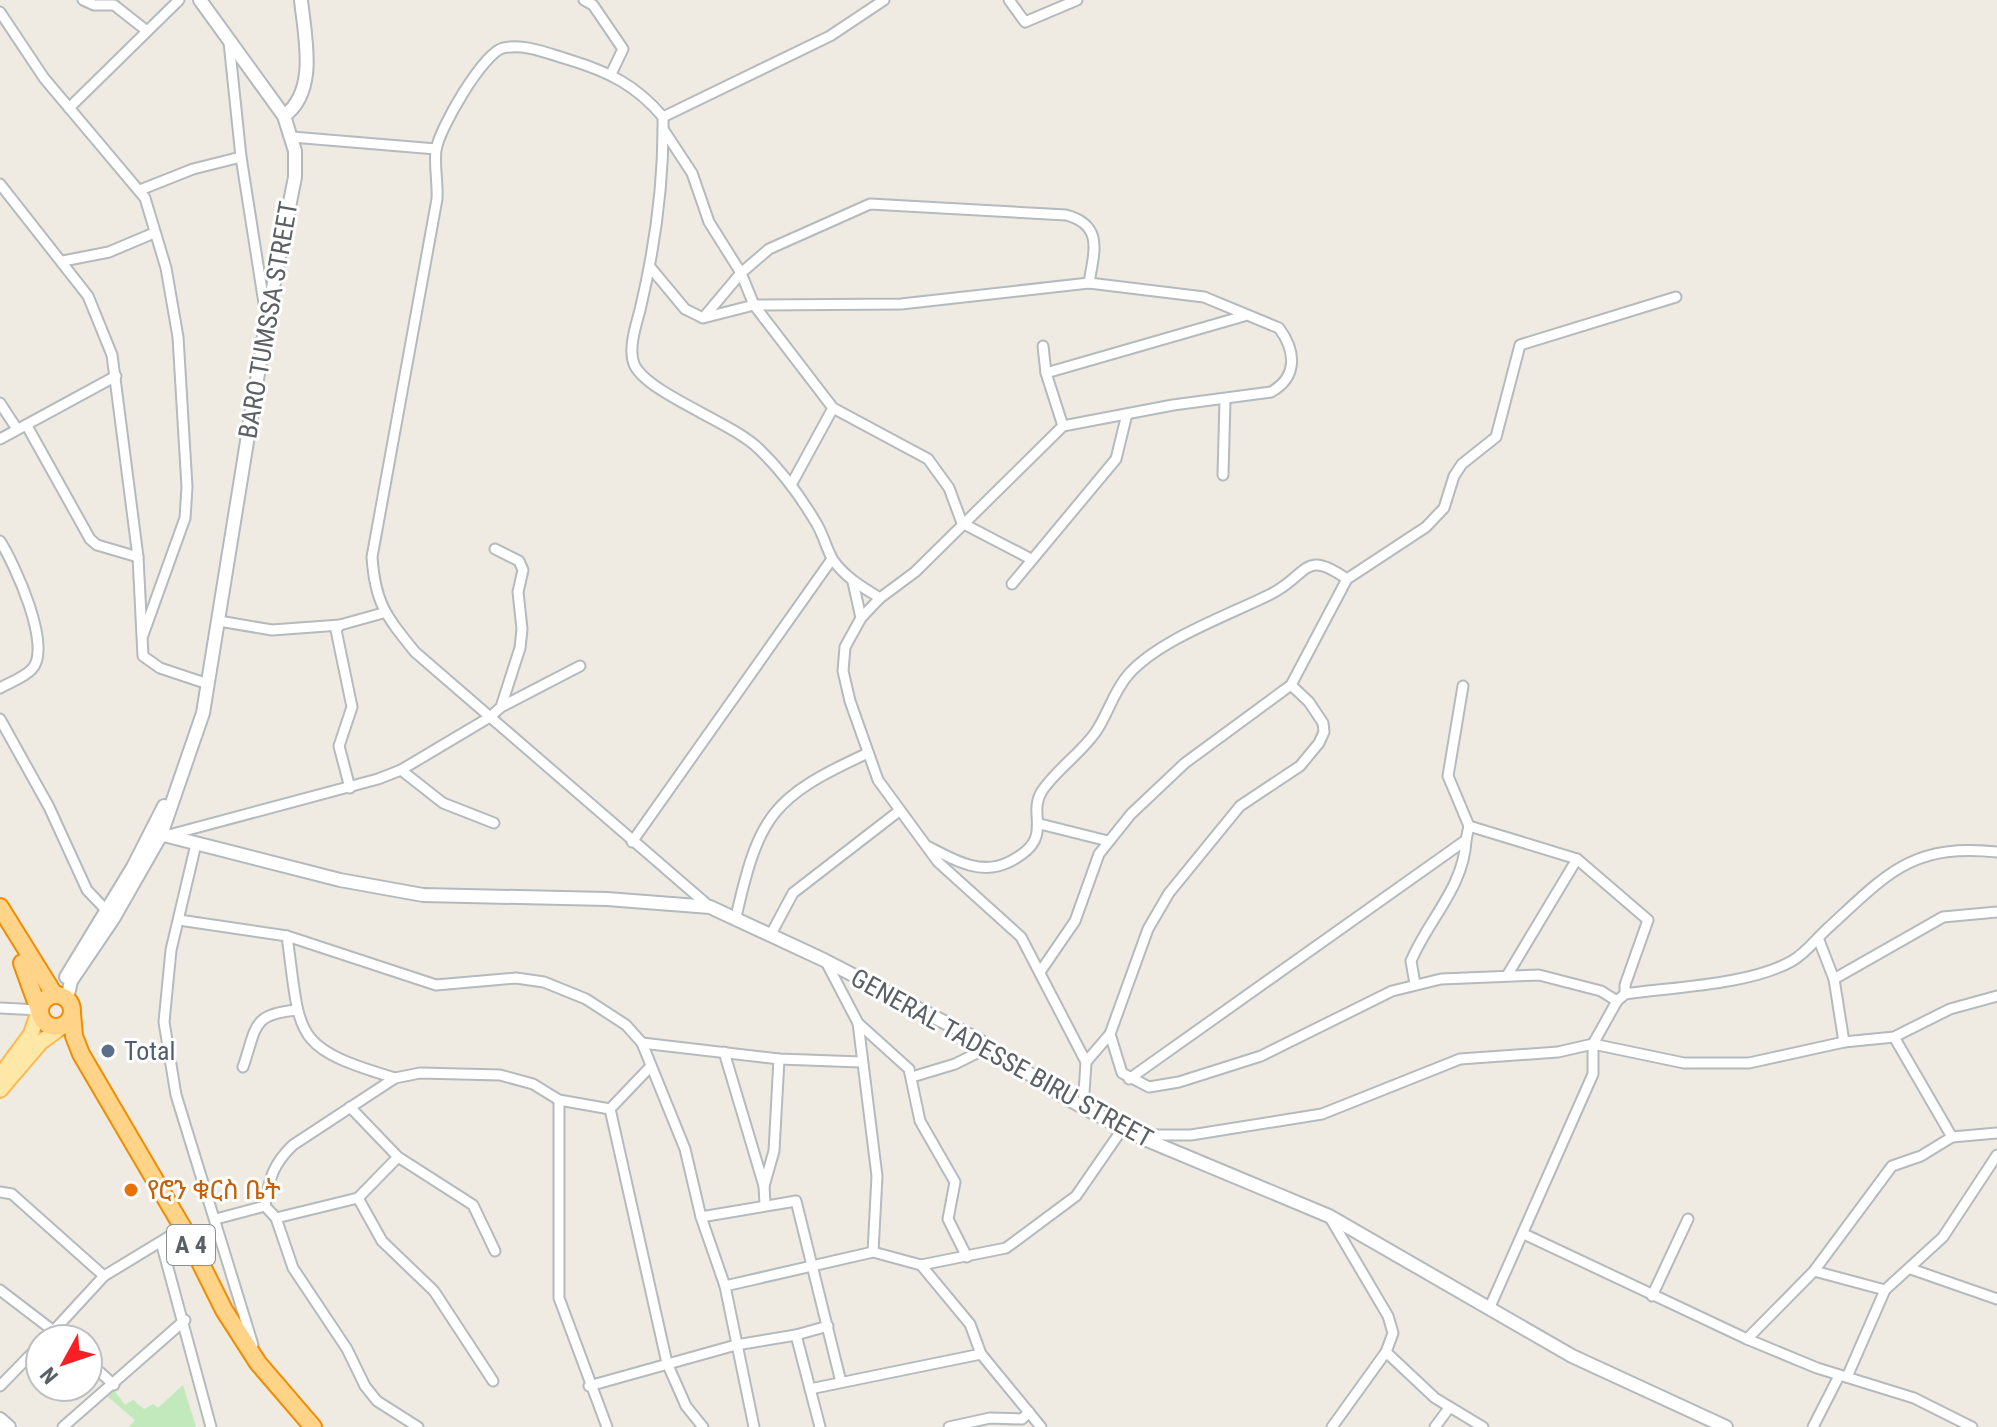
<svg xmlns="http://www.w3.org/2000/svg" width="1997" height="1427" viewBox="0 0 1997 1427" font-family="'Roboto Condensed','Noto Sans Ethiopic',sans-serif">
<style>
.green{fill:#c1e9bc}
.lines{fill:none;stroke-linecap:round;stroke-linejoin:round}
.street-casing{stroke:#b5babe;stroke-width:13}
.secondary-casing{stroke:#b4b9be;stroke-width:16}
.primary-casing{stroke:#feb94c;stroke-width:18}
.highway-casing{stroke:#f18c00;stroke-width:20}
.street{stroke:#fff;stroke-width:9}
.secondary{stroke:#fff;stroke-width:12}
.primary{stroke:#ffe7a7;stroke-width:14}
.highway{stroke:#ffd489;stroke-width:16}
.service-dot{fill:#5c6f8a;stroke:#fff;stroke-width:3}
.food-dot{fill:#e8710a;stroke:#fff;stroke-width:3}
.labels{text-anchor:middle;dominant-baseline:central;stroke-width:6;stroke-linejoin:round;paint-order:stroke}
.shield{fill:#fff;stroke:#8c9093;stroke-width:2}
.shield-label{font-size:24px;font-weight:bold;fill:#5b6065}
.street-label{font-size:26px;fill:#5b6065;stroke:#fff}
.service-label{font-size:26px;fill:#4e5e75;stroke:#fff;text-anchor:start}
.food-label{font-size:26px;fill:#c56008;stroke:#fff;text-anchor:start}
</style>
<rect width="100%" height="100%" fill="#efebe2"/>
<!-- green -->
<path class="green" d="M183,1385l13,42c-24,0 -46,0 -67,0l6,-7 -28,-24 6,-7 12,16 8,-5 11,9 9,-5 5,4z"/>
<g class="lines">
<!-- street casing -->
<g class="street-casing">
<g id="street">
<path d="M83,0l11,5h20l33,26"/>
<path d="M584,0l9,5 30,44 -12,25"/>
<path d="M1009,0l16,22 52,-22"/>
<path d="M0,12l44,66 101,120 21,70 12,69 9,150 -2,31 -42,117"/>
<path d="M229,42l12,115 25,159"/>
<path d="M69,108l110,-108"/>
<path d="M663,117l167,-81 54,-36"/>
<path d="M663,129l29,44 17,49 32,51 13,32 79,103 95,51 21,29 13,35 69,36"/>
<path d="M292,137l144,12"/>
<path d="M0,184l88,112 24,59 26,202 5,99 17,12 45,15"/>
<path d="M140,190l53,-21 48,-12"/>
<path d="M63,261l46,-9 45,-19"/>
<path d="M650,267l35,42 18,9 51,-13 147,-1 188,-21 115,14 75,31c17,23 19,49 -8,64l-98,13 -110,21 -148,146 -35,26 -19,20 -16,29 -2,24 7,30 28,79 60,82 83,75 65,125 -3,46"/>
<path d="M704,317l37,-44 28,-24 101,-45 196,11c38,10 28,37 23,68"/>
<path d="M1043,346l3,27 17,53"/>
<path d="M1046,373l198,-57"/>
<path d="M0,403l17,26"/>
<path d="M27,426l63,113 7,6 41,12"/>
<path d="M0,439l116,-63"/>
<path d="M1223,475l2,-75"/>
<path d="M791,485l42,-77"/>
<path d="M0,541c14,22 53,106 32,128 -7,8 -23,14 -32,19"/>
<path d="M495,549l24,12 4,9 -5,22 4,37 -2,19 -19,59"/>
<path d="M853,582l8,36"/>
<path d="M1012,584l104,-125 11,-45"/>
<path d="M219,621l53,9 68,-5"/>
<path d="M0,719l49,88 38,83 20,21"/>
<path d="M401,770l42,33 51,20"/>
<path d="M350,788l-11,-42 13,-39 -16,-77 4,-5 43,-12"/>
<path d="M1040,824l68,17"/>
<path d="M1469,826l108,33 71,61 -23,65v9"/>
<path d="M169,835l209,-56 23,-9 89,-53 11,-10 79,-41"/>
<path d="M632,842l200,-283"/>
<path d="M196,844l-25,106 -7,72 12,73 77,250"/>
<path d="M929,847c25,13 52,29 80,15 48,-24 17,-46 33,-71 14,-21 38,-37 53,-58 13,-18 18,-41 33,-58 30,-35 101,-60 143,-81 38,-19 32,-46 76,-15"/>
<path d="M710,907l-295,-255c-29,-36 -40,-49 -43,-95l65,-358c1,-16 -3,-34 -1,-49 3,-21 47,-97 67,-102 22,-5 46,6 67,12 39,12 66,25 93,57 1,65 -8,130 -23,193 -4,15 -12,39 -6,54 12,29 98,58 125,85 21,20 41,47 56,72 8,12 11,27 18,39 12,17 29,27 47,38"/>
<path d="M736,917c23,-102 36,-120 132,-164"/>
<path d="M179,920l108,16 149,49 80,-7 28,4 42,17 40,26 16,18 43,106 16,68 24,69 29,141"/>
<path d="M771,934l22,-41 106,-82"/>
<path d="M287,936c14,102 4,111 108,142"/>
<path d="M1818,938l16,41 10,63"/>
<path d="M825,960l33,63 51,46 11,52 35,61 -7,37 19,38"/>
<path d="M1040,972l35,-51 24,-67 32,-40 54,-51 106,-78 56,-106 79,-52 18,-19 10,-32 8,-12 34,-27 24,-92 156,-48"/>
<path d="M1508,974l69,-115"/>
<path d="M1834,979l109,-62 54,-5"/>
<path d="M1415,984l-4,-23c17,-41 53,-74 55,-121"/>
<path d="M0,1008l39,2"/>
<path d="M858,1023l19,153 -4,76"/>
<path d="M1110,1034l12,39 27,14 30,-5 82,-26 131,-65 49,-12 98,-4 62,16 16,10"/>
<path d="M1894,1037l58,100"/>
<path d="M642,1043l137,16 82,3"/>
<path d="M724,1052l40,134 1,18"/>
<path d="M1086,1062l24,-28 38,-105 21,-36 71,-87 60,-40 19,-23 5,-11 -1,-9 -14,-21 -18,-17"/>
<path d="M243,1067c14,-40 8,-53 54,-57"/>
<path d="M912,1077l43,-13 34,-17"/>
<path d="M1129,1079l337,-239 3,-14 -21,-50 15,-90"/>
<path d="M559,1100v198l48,129"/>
<path d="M350,1107l48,50 75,48 22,46"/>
<path d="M610,1109l57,254 19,43 17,21"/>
<path d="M1140,1135h51l131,-21 138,-55 98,-7 35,-8 91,19h65l95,-21 50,-5 56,-28 47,-13"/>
<path d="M764,1186l10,-35 5,-92"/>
<path d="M0,1192l12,2 92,82"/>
<path d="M358,1198l24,43 52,50 59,90"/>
<path d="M265,1206c4,-27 8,-42 28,-61l102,-67 25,-5 80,2 33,9 26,16 51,9 41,-43"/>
<path d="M265,1206l11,12 17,50 54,81 18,37 12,15 41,26"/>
<path d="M1329,1216l59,100 5,17 -7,19 -54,75"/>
<path d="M701,1217l95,-16 45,181"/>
<path d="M276,1218l82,-20 40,-41"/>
<path d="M216,1219l49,-13"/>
<path d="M1524,1234l223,105 70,29 97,30 58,29"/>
<path d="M161,1242l50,185"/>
<path d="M921,1265l49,59 11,30 60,73"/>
<path d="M1911,1269l86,30"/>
<path d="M1814,1271l71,19"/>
<path d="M725,1286l148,-34 48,13 85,-17 70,-52 47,-68"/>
<path d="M0,1290l64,49"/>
<path d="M1652,1296l36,-77"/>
<path d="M1489,1309l104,-235v-30l24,-43 8,-7c49,-7 124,-9 167,-33 14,-8 24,-22 36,-33 59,-54 83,-85 169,-76"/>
<path d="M796,1335l32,-9"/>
<path d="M46,1339l58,-63 79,-48"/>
<path d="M1747,1339l67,-68 78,-105 29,-10 31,-19 45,-4"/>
<path d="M1386,1352l49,46 48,29"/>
<path d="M88,1361l26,24"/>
<path d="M1847,1377l38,-87 58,-53 54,-82"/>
<path d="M0,1386l40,-41"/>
<path d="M589,1386l147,-41 60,-10 24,92"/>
<path d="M810,1389l171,-35"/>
<path d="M63,1427l122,-107"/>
<path d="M949,1427l41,-9 32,1 7,-7"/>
<path d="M1435,1427l14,-19"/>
<path d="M1813,1427l26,-51"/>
</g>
</g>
<!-- secondary casing -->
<g class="secondary-casing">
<g id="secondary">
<path d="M284,116c34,-25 21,-78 17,-116"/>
<path d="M152,832l188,48 83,15 184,4 103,8 114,53 151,78 91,60 69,37 194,81 243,140 154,71"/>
<path d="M66,977l67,-110 31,-61"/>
<path d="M67,999l4,-18 42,-62 48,-84 42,-122 64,-395 28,-141v-26l-11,-35 -84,-116"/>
<path d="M0,1419l9,8"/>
</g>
</g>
<!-- primary casing -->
<g class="primary-casing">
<g id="primary">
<path d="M0,1076l31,-42 8,-24"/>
<path d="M0,1090l41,-48 22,-16"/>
</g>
</g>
<!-- highway casing -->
<g class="highway-casing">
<g id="highway">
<path d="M0,907l54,87"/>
<path d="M22,963l17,47"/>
<circle cx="56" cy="1011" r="16"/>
<path d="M72,1013l2,23 7,18 102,174 41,82 34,53 55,64"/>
</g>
</g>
<!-- street -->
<use href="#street" class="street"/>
<!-- secondary -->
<use href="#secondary" class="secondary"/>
<!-- primary -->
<use href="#primary" class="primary"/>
<!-- highway -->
<use href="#highway" class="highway"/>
</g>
<!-- markers -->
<circle class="service-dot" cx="108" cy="1051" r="8"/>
<circle class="food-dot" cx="131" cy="1190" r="8"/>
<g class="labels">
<!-- shield labels -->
<rect class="shield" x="167" y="1225" width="48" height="40" rx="6"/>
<g class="shield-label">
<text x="191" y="1245">A 4</text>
</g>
<!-- street labels -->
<g class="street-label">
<text transform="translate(268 320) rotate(-80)">BARO TUMSSA STREET</text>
<text transform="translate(1002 1058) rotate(29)">GENERAL TADESSE BIRU STREET</text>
</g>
<!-- service labels -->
<g class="service-label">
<text x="124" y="1051">Total</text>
</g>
<!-- food labels -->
<g class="food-label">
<text x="147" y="1190">የሮን ቁርስ ቤት</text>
</g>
</g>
<!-- north arrow -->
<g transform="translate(64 1363) rotate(230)"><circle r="38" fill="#ffffff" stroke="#bdbfc1" stroke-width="2"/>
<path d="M0-6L14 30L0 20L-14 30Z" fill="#f91f25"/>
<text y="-12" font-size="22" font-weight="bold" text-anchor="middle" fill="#5b6065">N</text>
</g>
</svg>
